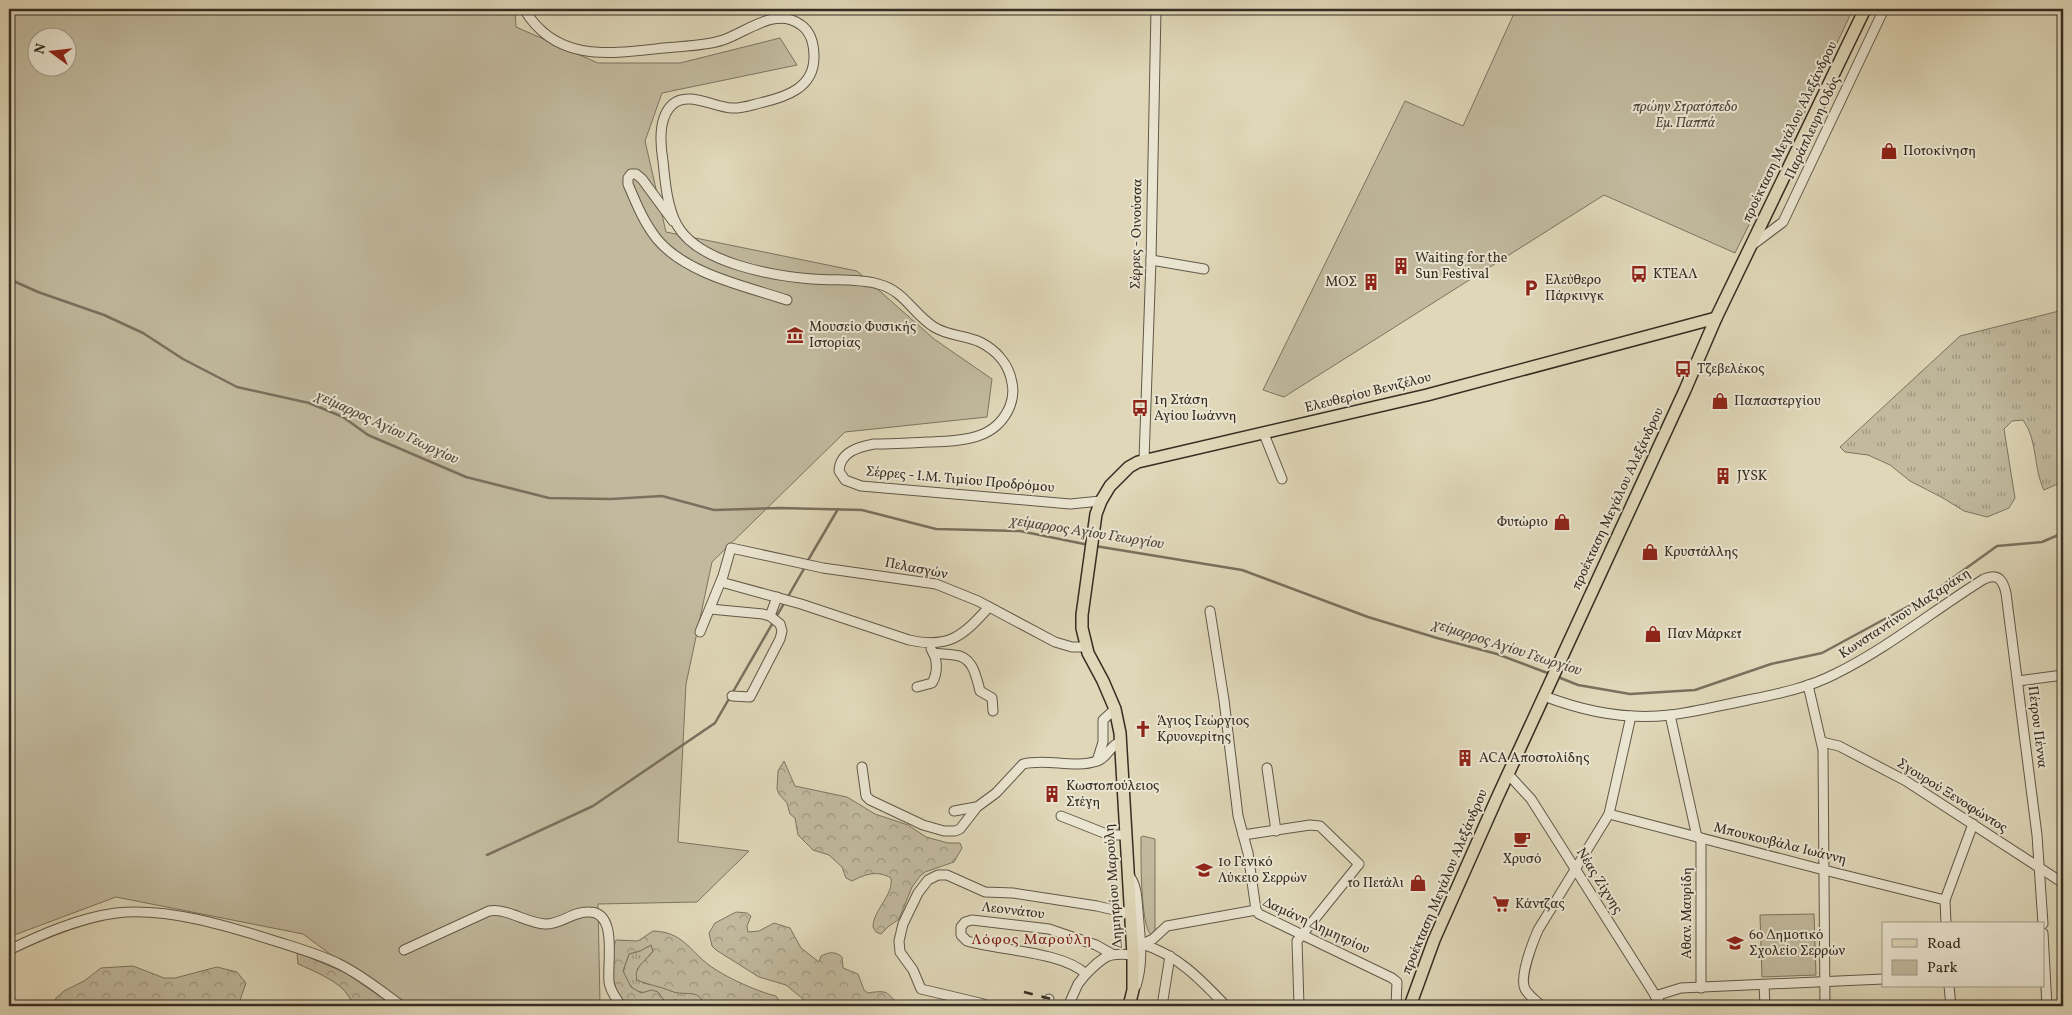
<svg xmlns="http://www.w3.org/2000/svg" width="2072" height="1015" viewBox="0 0 2072 1015" font-family="Vollkorn,serif">
<style>
.grass{fill:url(#grass-tufts);stroke:#7c7461}
.forest{fill:url(#forest-crowns);stroke:#7c7461}
.green{fill:#c2ba9f;stroke:#7c7461;fill-rule:evenodd}
.lines{fill:none;stroke-linecap:round;stroke-linejoin:round}
.stream{stroke:#7a705e;stroke-width:2.5}
.minor-casing{stroke:#615848;stroke-width:11}
.major-casing{stroke:#372d23;stroke-width:14}
.minor{stroke:#eae5d1;stroke-width:9}
.major{stroke:#dfd7b8;stroke-width:11}
.rail{stroke:#372d23;stroke-width:2.5;stroke-dasharray:9 9;stroke-linecap:butt}
.labels{text-anchor:middle;dominant-baseline:central;stroke-width:4;stroke-linejoin:round;paint-order:stroke}
.park-label{font-size:14px;font-style:italic;fill:#53493c;stroke:#eae5d1}
.street-label{font-size:14px;fill:#372d23;stroke:#eae5d1}
.poi-label{font-size:14px;fill:#372d23;stroke:#eae5d1;text-anchor:start}
.water-label{font-size:15px;font-style:italic;fill:#53493c;stroke:#eae5d1}
.neighbourhood-label{font-size:15px;letter-spacing:1px;fill:#7a1f14;stroke:#eae5d1}
</style>
<defs>
<pattern id="grass-tufts" width="24" height="20" patternUnits="userSpaceOnUse" patternTransform="scale(1.25)"><rect width="24" height="20" fill="#c2ba9f"/><path d="M3 7l-1-3M5 7V3M7 7l1-3M15 17l-1-3M17 17v-4M19 17l1-3" fill="none" stroke="#9e9881"/></pattern>
<pattern id="forest-crowns" width="20" height="18" patternUnits="userSpaceOnUse" patternTransform="scale(1.25)"><rect width="20" height="18" fill="#c2ba9f"/><path d="M2 6a3 3 0 1 1 6 0M12 15a3 3 0 1 1 6 0" fill="none" stroke="#9e9881"/></pattern>
</defs>
<rect width="100%" height="100%" fill="#dfd7b8"/>
<filter id="stains"><feTurbulence type="fractalNoise" baseFrequency=".004" numOctaves="4"/><feColorMatrix values="0 0 0 0 .2 0 0 0 0 .09 0 0 0 0 .02 0 0 0 .5 -.17"/></filter>
<radialGradient id="worn" r=".72"><stop offset=".6" stop-color="#630" stop-opacity="0"/><stop offset="1" stop-color="#630" stop-opacity=".3"/></radialGradient>
<!-- grass -->
<g class="grass">
<path d="M2063,310v112h-4l3,60 -18,8c-11,-22 -6,-50 -21,-70l-11,1 -8,8 11,69 -6,10 -22,9 -23,-6 -21,-13 -33,-17 -20,-16 -22,-10 -23,-3 -5,-5 120,-111z"/>
<path d="M651,945l2,6 -16,18 6,14 23,4 5,4 25,3 5,4 3,8h-19l-9,-6 -11,2 -7,-10c-22,2 -26,0 -35,-21l6,-17 11,-3z"/>
</g>
<!-- forest -->
<g class="forest">
<path d="M784,761l11,25 52,11 28,17 33,11 18,12 22,6h12l2,5 -8,14 -29,10 -5,4 -8,11 -13,32 -10,7 -8,8 -5,-2 -3,-5c0,-17 21,-32 18,-49 -14,-8 -25,-4 -39,3l-6,-3 -4,-11 -13,-12 -16,-5 -15,-15 -3,-17 -5,-4 -3,-11 -8,-9 -2,-5 1,-18z"/>
<path d="M736,912l11,1 4,3 -4,10 1,6 11,-1 15,-8 16,5 11,20 18,14 2,-6c8,-4 14,-5 21,1l1,11 15,6 6,16 4,3c27,-5 17,5 35,12l4,-4 6,1 1,4h-106l-5,-7 -17,-14 -27,-8 -43,-27 -4,-4 -3,-13 6,-10z"/>
<path d="M653,931c30,1 36,19 56,34 14,11 49,27 67,31l7,10h-79c-4,-19 -20,-9 -33,-15 -12,-5 -23,-6 -34,-11 -4,-14 10,-19 16,-29l-2,-6 -11,6 -11,3 -6,17 8,16 10,6 11,-3 6,2 7,10 11,-2 9,6h-58c-16,-18 -20,-43 -11,-66l22,1z"/>
<path d="M297,952l49,21 48,33h-38c-5,-5 -8,-11 -12,-16 -11,-11 -32,-20 -46,-26z"/>
<path d="M133,966l31,12h11l42,-11 20,5 9,11 -8,23h-183l-2,-2 3,-6 8,-7 20,-10 17,-13z"/>
</g>
<!-- green -->
<g class="green">
<path d="M9,9h506l1,18 82,36h82l100,-25 17,27 -135,28 -17,48 21,91 191,39 77,68 58,40 -5,38 -142,15 -133,130 -26,122 -8,158 71,9 -52,51 -99,2 2,100 4,2h-204l-97,-72 -187,-37 -107,40zM38,38h30v30h-30z"/>
<path d="M1516,9h337l-52,111 -66,133 -131,-58 -320,202 -21,-7 142,-289 58,25z"/>
<path d="M1143,836l12,3v91l-4,5c-11,-11 -10,-79 -10,-98z"/>
<path d="M1814,914l2,61 -54,2 -2,-62z"/>
</g>
<g class="lines">
<!-- stream -->
<g class="stream">
<path d="M9,279l29,13 66,23 39,18 40,26 54,28 72,16 34,14 25,18 98,42 83,21 62,1 51,-3 52,14 66,-2 82,2 74,19 84,2 69,14"/>
<path d="M1095,546l147,24 126,47 69,21 60,16 53,20"/>
<path d="M807,562l31,-53"/>
<path d="M1558,677l20,8 52,9 65,-4 76,-26 51,-11 107,-58 68,-49 45,-4 21,-9"/>
<path d="M487,855l106,-49 122,-83 90,-156"/>
</g>
<!-- minor casing -->
<g class="minor-casing">
<g id="minor">
<path d="M524,9c32,54 86,45 140,39 19,-2 41,-2 59,-8 24,-8 53,-34 78,-15 10,7 13,20 13,32 0,31 -28,40 -54,46 -9,2 -19,6 -29,5 -17,-1 -43,-17 -58,-4 -15,13 -13,39 -10,57 2,20 4,46 14,64 21,38 96,51 135,54 22,2 45,-1 66,5 26,6 35,30 56,43 14,9 31,8 46,15 16,8 29,22 32,41 2,9 1,15 -2,23 -14,35 -50,35 -82,36 -18,1 -36,2 -54,2 -16,3 -34,8 -35,27l6,9 16,6 209,18 31,-3"/>
<path d="M673,221l-31,-42 -6,-5h-5l-3,4v6c8,19 16,39 29,55 29,35 88,47 130,61"/>
<path d="M1751,246l32,-24 101,-213"/>
<path d="M1151,260l53,9"/>
<path d="M1264,434l18,45"/>
<path d="M1144,460l7,-200 5,-251"/>
<path d="M721,582l80,22 108,36c40,9 54,-4 80,-33"/>
<path d="M710,609l53,5 7,2 10,8 2,7 -2,8 -30,58 -18,-1"/>
<path d="M1210,611l14,89 14,116 10,37 8,57"/>
<path d="M770,616l7,-19"/>
<path d="M700,632l23,-56 8,-28 92,20 113,16 42,17 77,41 17,5h14"/>
<path d="M933,653c7,1 14,1 21,2 19,1 22,21 26,36l12,7 1,13"/>
<path d="M2018,681l45,-6"/>
<path d="M1808,685l15,65 2,256"/>
<path d="M917,687l15,-4c6,-10 6,-24 -1,-34"/>
<path d="M1544,696c39,15 84,24 126,19 26,-3 52,-10 78,-15 29,-6 60,-12 87,-26 53,-26 99,-64 149,-95 14,-6 19,1 22,14l31,242 6,89"/>
<path d="M1670,715l27,122"/>
<path d="M1822,742l17,4 67,35 157,102"/>
<path d="M1097,761c11,-3 12,-15 23,-19"/>
<path d="M862,767l4,29 4,4 53,25 21,6h11l5,-2 17,-22 19,-14 27,-29c24,-6 51,5 74,-3l6,-19v-22l12,-11"/>
<path d="M1267,768l9,63"/>
<path d="M1508,774l23,25 131,207"/>
<path d="M954,811l22,-4"/>
<path d="M1609,814l215,56 121,30"/>
<path d="M1061,816l48,19h17"/>
<path d="M1243,835l67,-10 10,1 39,38 -62,77 2,65"/>
<path d="M1701,838v150"/>
<path d="M1130,877c7,9 7,23 8,34 2,26 6,50 -2,75"/>
<path d="M1946,924l-1,-24 28,-76"/>
<path d="M2043,933l4,73"/>
<path d="M1142,944l11,-5 14,-13 89,-16 3,4 133,64 5,4 -1,24"/>
<path d="M1142,944c36,11 59,36 84,62"/>
<path d="M9,950c33,-16 70,-32 107,-37 50,-6 112,13 159,28 22,7 44,13 64,23 23,11 43,28 63,42"/>
<path d="M404,950l85,-39c19,-3 37,12 56,13 15,1 28,-13 44,-12 29,0 18,50 20,70 1,9 7,16 12,24"/>
<path d="M1112,954l-16,-9 -47,-16 -77,-9 -7,2 -4,5v8l6,6c33,10 94,10 119,33 18,-18 22,-22 47,-19"/>
<path d="M1764,985l1,21"/>
<path d="M1949,986l2,20"/>
<path d="M1655,996l26,-8 202,-9"/>
<path d="M984,1004l-63,-15 -8,-19 -13,-18 -1,-11 4,-17 15,-31 10,-13 10,-5h9l38,17 28,1 84,13 34,8"/>
<path d="M1069,1004l9,-20 8,-10"/>
<path d="M1047,1006l2,-7"/>
<path d="M1162,1006l8,-50"/>
<path d="M1542,1006c-6,-5 -13,-10 -17,-17 -6,-12 8,-47 13,-59l71,-116 22,-98"/>
</g>
</g>
<!-- major casing -->
<g class="major-casing">
<g id="major">
<path d="M1129,1006l4,-16v-35l-13,-222 -5,-24 -12,-28 -15,-28 -6,-25v-13l14,-101 5,-13 9,-15 19,-19 9,-5 289,-67 289,-77"/>
<path d="M1410,1006l24,-66 63,-142 188,-408 31,-72 149,-309"/>
</g>
</g>
<!-- minor -->
<use href="#minor" class="minor"/>
<!-- major -->
<use href="#major" class="major"/>
<!-- rail -->
<path class="rail" d="M1024,992l54,14"/>
</g>
<!-- icons -->
<defs>
<g id="shop-bare" transform="scale(1.35)"><path d="M-5-2.5h2.3a2.7 3.5 0 0 1 5.4 0H5L5.5 6h-11ZM-1.5-2.5h3a1.5 2.3 0 0 0-3 0Z" fill="#8f2418" stroke="#eae5d1" stroke-width="2.5" paint-order="stroke"/></g>
<g id="building-bare" transform="scale(1.35)"><path d="M-4-6H4V6H1V3H-1V6H-4ZM-2.5-4.3h1.7v1.8h-1.7ZM.8-4.3h1.7v1.8H.8ZM-2.5-1h1.7V.8h-1.7ZM.8-1h1.7V.8H.8Z" fill="#8f2418" stroke="#eae5d1" stroke-width="2.5" paint-order="stroke"/></g>
<g id="bus-bare" transform="scale(1.35)"><path d="M-5-6H5V4H4V6H2V4H-2V6H-4V4H-5ZM-3.5-4V0h7V-4ZM-3.5 1.2v1.5H-2V1.2ZM2 1.2v1.5H3.5V1.2Z" fill="#8f2418" stroke="#eae5d1" stroke-width="2.5" paint-order="stroke"/></g>
<g id="parking-bare" transform="scale(1.35)"><path d="M-3.5-5.5H1a3.5 3.5 0 0 1 0 7H-1V5.5H-3.5ZM-1-3.4V-.6H.8a1.4 1.4 0 0 0 0-2.8Z" fill="#8f2418" stroke="#eae5d1" stroke-width="2.5" paint-order="stroke"/></g>
<g id="museum-bare" transform="scale(1.35)"><path d="M0-6L6-3V-2H-6V-3ZM-5-1h2V3h-2ZM-1-1h2V3h-2ZM3-1h2V3H3ZM-6 4H6V6H-6Z" fill="#8f2418" stroke="#eae5d1" stroke-width="2.5" paint-order="stroke"/></g>
<g id="church-bare" transform="scale(1.35)"><path d="M-1.2-6h2.4v3.5h3.3v2.4h-3.3V6h-2.4V-.1h-3.3v-2.4h3.3Z" fill="#8f2418" stroke="#eae5d1" stroke-width="2.5" paint-order="stroke"/></g>
<g id="cafe-bare" transform="scale(1.35)"><path d="M-5.5-4.5H6V0H3Q3 3.5 0 3.5H-2.5Q-5.5 3.5-5.5 0ZM3-3.2v2h1.7v-2ZM-6 4.5H4V6H-6Z" fill="#8f2418" stroke="#eae5d1" stroke-width="2.5" paint-order="stroke"/></g>
<g id="school-bare" transform="scale(1.35)"><path d="M0-5L7-2L0 1L-7-2ZM-4 1L0 2.5L4 1V4Q0 6-4 4Z" fill="#8f2418" stroke="#eae5d1" stroke-width="2.5" paint-order="stroke"/></g>
<g id="supermarket-bare" transform="scale(1.35)"><path d="M-6-5.5h2.5l.6 2H6L4.5 2H-2.5L-4.4-4H-6ZM-1.5 3.2a1.3 1.3 0 1 0 .1 0ZM3 3.2a1.3 1.3 0 1 0 .1 0Z" fill="#8f2418" stroke="#eae5d1" stroke-width="2.5" paint-order="stroke"/></g>
</defs>
<g fill-rule="evenodd">
<use href="#shop-bare" x="1889" y="151"/>
<use href="#building-bare" x="1401" y="266"/>
<use href="#bus-bare" x="1639" y="274"/>
<use href="#building-bare" x="1371" y="282"/>
<use href="#parking-bare" x="1531" y="288"/>
<use href="#museum-bare" x="795" y="335"/>
<use href="#bus-bare" x="1683" y="369"/>
<use href="#shop-bare" x="1720" y="401"/>
<use href="#bus-bare" x="1140" y="408"/>
<use href="#building-bare" x="1723" y="476"/>
<use href="#shop-bare" x="1562" y="522"/>
<use href="#shop-bare" x="1650" y="552"/>
<use href="#shop-bare" x="1653" y="634"/>
<use href="#church-bare" x="1143" y="729"/>
<use href="#building-bare" x="1465" y="758"/>
<use href="#building-bare" x="1052" y="794"/>
<use href="#cafe-bare" x="1522" y="839"/>
<use href="#school-bare" x="1204" y="870"/>
<use href="#shop-bare" x="1418" y="883"/>
<use href="#supermarket-bare" x="1501" y="904"/>
<use href="#school-bare" x="1735" y="943"/>
</g>
<g class="labels">
<!-- park labels -->
<g class="park-label">
<text x="1685" y="107">πρώην Στρατόπεδο<tspan x="1685" dy="16">Εμ. Παππά</tspan></text>
</g>
<!-- street labels -->
<g class="street-label">
<text transform="translate(1813 128) rotate(-65)">Παράπλευρη Οδός</text>
<text transform="translate(1790 132) rotate(-64)">προέκταση Μεγάλου Αλεξάνδρου</text>
<text transform="translate(1137 234) rotate(-89)">Σέρρες - Οινούσσα</text>
<text transform="translate(1368 393) rotate(-14)">Ελευθερίου Βενιζέλου</text>
<text transform="translate(960 480) rotate(5)">Σέρρες - Ι.Μ. Τιμίου Προδρόμου</text>
<text transform="translate(1618 499) rotate(-65)">προέκταση Μεγάλου Αλεξάνδρου</text>
<text transform="translate(916 569) rotate(11)">Πελασγών</text>
<text transform="translate(1905 614) rotate(-33)">Κωνσταντίνου Μαζαράκη</text>
<text transform="translate(2037 727) rotate(83)">Πέτρου Πέννα</text>
<text transform="translate(1952 796) rotate(32)">Σγουρού Ξενοφώντος</text>
<text transform="translate(1780 844) rotate(14)">Μπουκουβάλα Ιωάννη</text>
<text transform="translate(1599 881) rotate(58)">Νέας Ζίχνης</text>
<text transform="translate(1445 882) rotate(-67)">προέκταση Μεγάλου Αλεξάνδρου</text>
<text transform="translate(1114 886) rotate(-94)">Δημητρίου Μαρούλη</text>
<text transform="translate(1013 911) rotate(7)">Λεοννάτου</text>
<text transform="translate(1687 913) rotate(-90)">Αθαν. Μαυρίδη</text>
<text transform="translate(1316 926) rotate(25)">Δαμάνη Δημητρίου</text>
</g>
<!-- poi labels -->
<g class="poi-label">
<text x="1903" y="151">Ποτοκίνηση</text>
<text x="1415" y="258">Waiting for the<tspan x="1415" dy="16">Sun Festival</tspan></text>
<text x="1653" y="274">ΚΤΕΑΛ</text>
<text x="1545" y="280">Ελεύθερο<tspan x="1545" dy="16">Πάρκινγκ</tspan></text>
<text x="1357" y="282" text-anchor="end">ΜΟΣ</text>
<text x="809" y="327">Μουσείο Φυσικής<tspan x="809" dy="16">Ιστορίας</tspan></text>
<text x="1697" y="369">Τζεβελέκος</text>
<text x="1154" y="400">1η Στάση<tspan x="1154" dy="16">Αγίου Ιωάννη</tspan></text>
<text x="1734" y="401">Παπαστεργίου</text>
<text x="1737" y="476">JYSK</text>
<text x="1548" y="522" text-anchor="end">Φυτώριο</text>
<text x="1664" y="552">Κρυστάλλης</text>
<text x="1667" y="634">Παν Μάρκετ</text>
<text x="1157" y="721">Άγιος Γεώργιος<tspan x="1157" dy="16">Κρυονερίτης</tspan></text>
<text x="1479" y="758">ACA Αποστολίδης</text>
<text x="1066" y="786">Κωστοπούλειος<tspan x="1066" dy="16">Στέγη</tspan></text>
<text x="1522" y="859" text-anchor="middle">Χρυσό</text>
<text x="1218" y="862">1ο Γενικό<tspan x="1218" dy="16">Λύκειο Σερρών</tspan></text>
<text x="1404" y="883" text-anchor="end">το Πετάλι</text>
<text x="1515" y="904">Κάντζας</text>
<text x="1749" y="935">6ο Δημοτικό<tspan x="1749" dy="16">Σχολείο Σερρών</tspan></text>
</g>
<!-- water labels -->
<g class="water-label">
<text transform="translate(387 428) rotate(25)">χείμαρρος Αγίου Γεωργίου</text>
<text transform="translate(1087 533) rotate(9)">χείμαρρος Αγίου Γεωργίου</text>
<text transform="translate(1507 648) rotate(18)">χείμαρρος Αγίου Γεωργίου</text>
</g>
<!-- neighbourhood labels -->
<g class="neighbourhood-label">
<text x="1032" y="940">Λόφος Μαρούλη</text>
</g>
</g>
<!-- margin -->
<rect width="2072" height="1015" fill="none" stroke="#dfd7b8" stroke-width="30"/>
<rect x="10" y="10" width="2052" height="995" fill="none" stroke="#372d23" stroke-width="2.5"/>
<rect x="15" y="15" width="2042" height="985" fill="none" stroke="#372d23"/>
<!-- legend -->
<rect x="1882" y="922" width="162" height="65" fill="#eae5d1" stroke="#a29b8b"/>
<rect x="1892" y="939" width="25" height="8" fill="#dfd7b8" stroke="#a29b8b"/>
<text x="1927" y="948" font-size="15" fill="#372d23">Road</text>
<rect x="1892" y="960" width="25" height="15" fill="#c2ba9f" stroke="#a29b8b"/>
<text x="1927" y="972" font-size="15" fill="#372d23">Park</text>
<!-- north arrow -->
<g transform="translate(52 52) rotate(285)"><circle r="24" fill="#eae5d1" stroke="#a29b8b"/>
<path d="M0-4L9 19L0 12L-9 19Z" fill="#8f2418"/>
<text y="-8" font-size="14" font-weight="bold" text-anchor="middle" fill="#372d23">N</text>
</g>
<rect width="100%" height="100%" filter="url(#stains)"/>
<rect width="100%" height="100%" fill="url(#worn)"/>
</svg>
